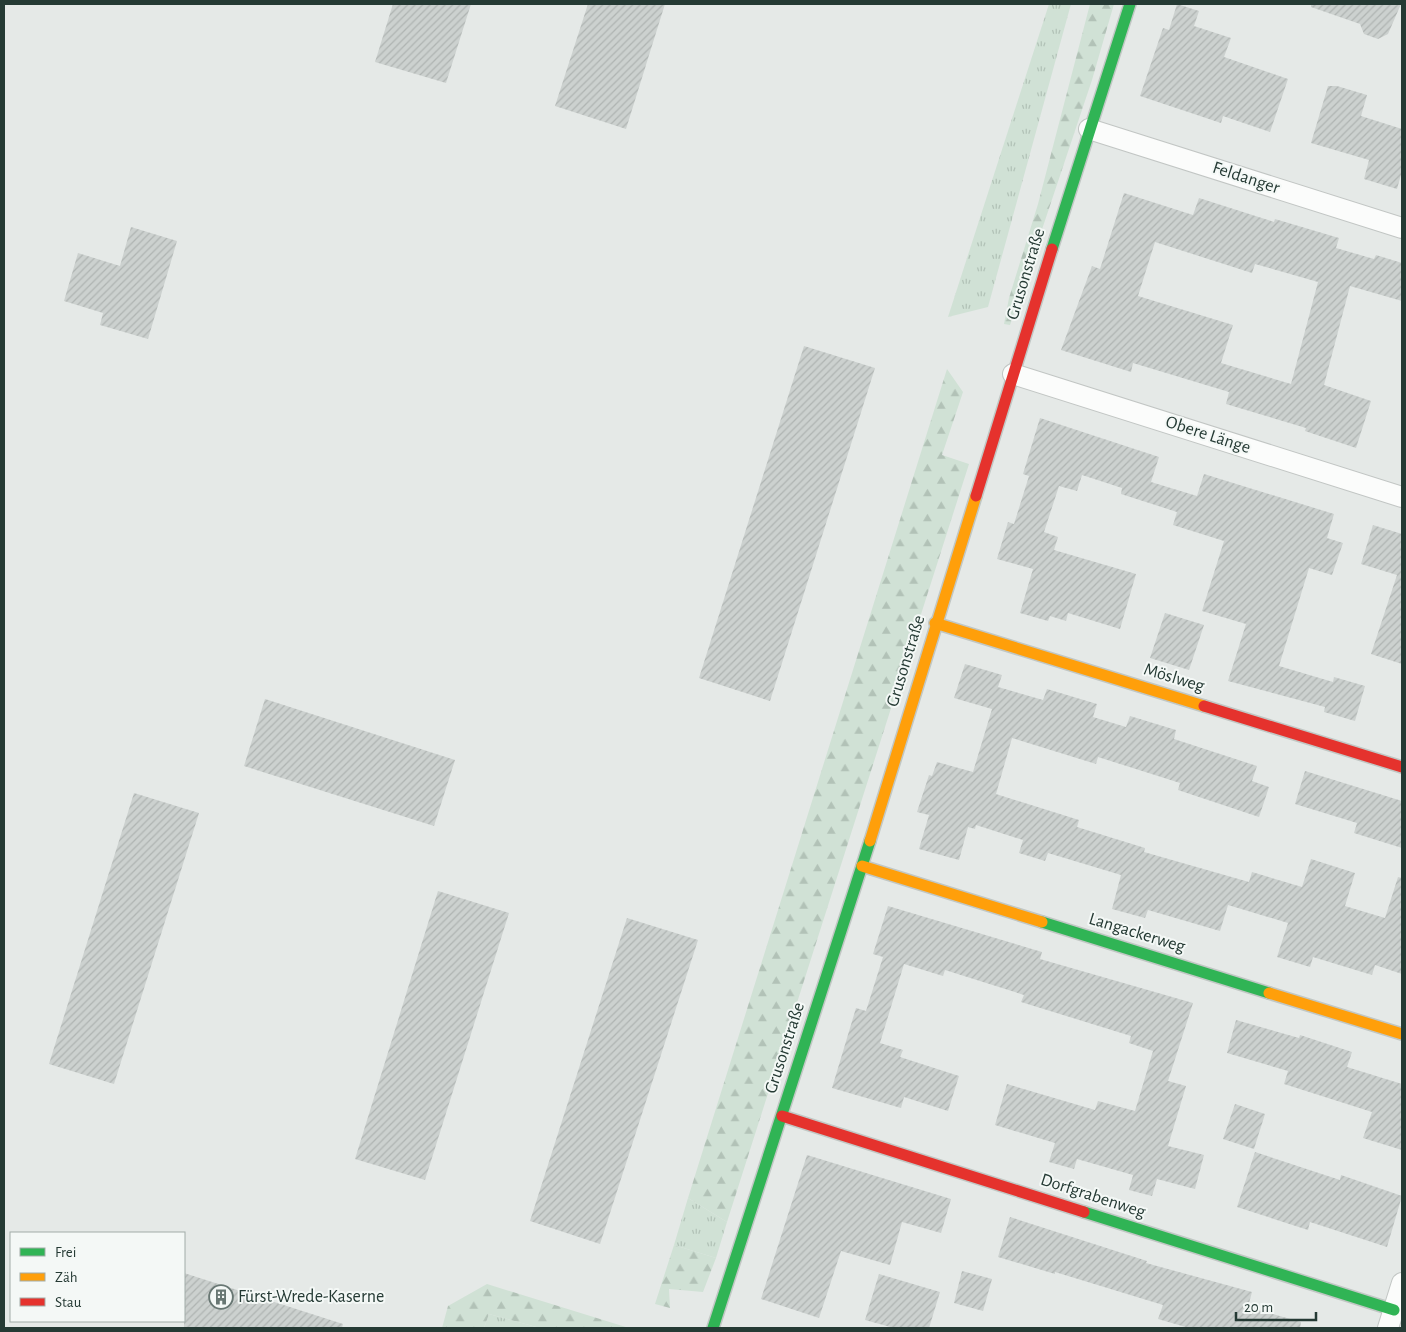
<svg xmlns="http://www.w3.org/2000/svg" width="1406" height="1332" viewBox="0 0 1406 1332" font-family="'Alegreya Sans',sans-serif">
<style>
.grass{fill:url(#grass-tufts)}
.forest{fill:url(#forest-firs)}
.building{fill:url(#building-hatch);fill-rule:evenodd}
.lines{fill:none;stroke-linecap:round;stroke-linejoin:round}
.street-casing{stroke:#c2c6c4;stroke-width:22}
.fast-casing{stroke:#c1c7c4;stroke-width:14}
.slow-casing{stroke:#c1c7c4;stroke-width:14}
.jam-casing{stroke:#c1c7c4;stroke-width:14}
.street{stroke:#fbfcfb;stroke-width:20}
.fast{stroke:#30b455;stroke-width:11}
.slow{stroke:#ff9f0a;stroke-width:11}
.jam{stroke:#e5322d;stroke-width:11}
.labels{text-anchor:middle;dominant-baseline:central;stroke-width:4;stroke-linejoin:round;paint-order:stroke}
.street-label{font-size:18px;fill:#253a34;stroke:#f4f8f6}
.poi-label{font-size:18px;fill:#253a34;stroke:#f4f8f6;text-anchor:start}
</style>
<defs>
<pattern id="grass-tufts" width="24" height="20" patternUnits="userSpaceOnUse" patternTransform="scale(1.25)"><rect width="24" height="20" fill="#d0e1d5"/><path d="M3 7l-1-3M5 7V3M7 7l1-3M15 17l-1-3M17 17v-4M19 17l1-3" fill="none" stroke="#b2c2b7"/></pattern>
<pattern id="forest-firs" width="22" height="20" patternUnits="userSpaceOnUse" patternTransform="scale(1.25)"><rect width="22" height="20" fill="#d0e1d5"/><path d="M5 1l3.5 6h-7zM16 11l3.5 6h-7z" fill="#b2c2b7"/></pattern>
<pattern id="building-hatch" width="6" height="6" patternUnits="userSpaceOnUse" patternTransform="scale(1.25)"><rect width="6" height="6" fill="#ccd1cf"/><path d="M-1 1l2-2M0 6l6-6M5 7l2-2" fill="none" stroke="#afb4b2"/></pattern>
</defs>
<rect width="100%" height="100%" fill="#e5e9e7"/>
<!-- grass -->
<g class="grass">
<path d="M1049,4h22l-83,303 -40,10z"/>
<path d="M688,1198l39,24 -11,36 -42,-13z"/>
<path d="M489,1314l51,14h-56z"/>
</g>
<!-- forest -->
<g class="forest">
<path d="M1090,4h24l-22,76 -82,245 -6,-1 5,-26 29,-94z"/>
<path d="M947,369l16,23 -21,63 27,9 -242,758 -39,-24z"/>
<path d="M674,1245l42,13 -13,34 -34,-3 1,19 -15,-4z"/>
<path d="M487,1284l142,44h-89l-51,-14 -5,14h-42l6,-22z"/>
</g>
<!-- building -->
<g class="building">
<path d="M393,4h78l-25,79 -71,-21z"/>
<path d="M588,4h77l-39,125 -71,-23z"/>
<path d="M1177,4l22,7 -5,15 37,12 -7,19 64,22 -18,53 -47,-16 -2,7 -81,-27 23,-68 6,2z"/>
<path d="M1311,4h90l-13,30 -10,5 -14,-5 -4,-10 -49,-17z"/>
<path d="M1328,86h9l30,9 -6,21 41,13v42l-5,18 -33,-10 5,-19 -58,-17z"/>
<path d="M1124,193l69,22 6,-17 75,24 1,-3 64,19 -3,10 38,11 2,-4 26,8v38l-52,-15 -26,99 47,16 -15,47 -51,-17 1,-3 -80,-24 3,-12 -96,-29 -2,9 -70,-22 31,-84 8,3zM1155,242l97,31 3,-9 63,18 -27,102 -70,-21 12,-38 -95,-29z"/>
<path d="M131,227l46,14 -29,98 -48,-14 3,-12 -39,-12 14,-48 42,13z"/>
<path d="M804,346l71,22 -105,333 -71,-23z"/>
<path d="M1040,418l119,39 -8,25 46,14 7,-22 130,40 -7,24 16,5 -11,32 -23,-7 -30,98 54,16 1,-5 31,9 -10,35 -31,-9 1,-5 -97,-26 18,-57 -44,-13 22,-70 -51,-16 4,-13 -56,-18 1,-6 -40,-13 -5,16 -18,-5 -15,46 14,5 -4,13 82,24 -16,55 -52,-16 -2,8 -16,-5 -2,5 -28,-8 13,-44 -36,-10 11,-37 6,2 15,-48 -6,-2z"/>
<path d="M1373,525l29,9v130l-31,-10 26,-79 -36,-11z"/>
<path d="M1165,613l39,12 -15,45 -39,-12z"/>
<path d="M965,664l37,11 -4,12 45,13 4,-11 50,15 -4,13 33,10 4,-11 46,14 -2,9 83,27 -5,15 17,6 -10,30 -81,-27 2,-7 -82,-26 -2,7 -84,-26 -16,56 83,26 -2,7 68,21 -1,4 105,30 3,-10 50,15 9,-28 44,14 -10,33 40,12 13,-41 4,1v96l-27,-9 -3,10 -59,-18 -3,10 -33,-10 11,-34 -60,-18 -8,26 -72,-21 -3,8 -33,-9 9,-34 -73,-22 -3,8 -26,-8 4,-13 -47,-15 -1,4 -7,-2 -9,33 -40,-11 10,-34 -12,-3 12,-37 3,1 5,-14 36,10 19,-63 -38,-11z"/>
<path d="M265,699l190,61 -21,66 -190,-60z"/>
<path d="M1305,771l97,30v47l-48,-15 3,-10 -62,-19z"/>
<path d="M134,793l65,20 -85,271 -65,-20z"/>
<path d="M438,891l71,22 -84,267 -70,-21z"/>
<path d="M888,906l154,46 -2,7 153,44 -25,78 18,5 -18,60 36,9 -9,34 -38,-10 -5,17 -23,-6 4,-15 -56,-16 -3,10 -25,-7 6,-19 -60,-18 12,-41 88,26 3,-9 37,10 18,-60 -24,-8 2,-7 -110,-34 3,-7 -79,-25 -2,6 -39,-12 -24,79 23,7 -3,7 59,19 -11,35 -44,-14 -3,11 -69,-20 24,-80 10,3 17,-54 -10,-3z"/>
<path d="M627,918l71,22 -98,304 -70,-23z"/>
<path d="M1236,1020l63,18 1,-3 52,17 -5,15 55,17v66l-39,-12 9,-26 -88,-28 4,-13 -61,-18z"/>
<path d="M1235,1104l30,10 -11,35 -31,-10z"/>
<path d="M1255,1152l85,28 1,-5 61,21 -15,51 -77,-25 -2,8 -71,-23z"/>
<path d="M807,1155l144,44 -10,34 -39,-11 -12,43 -49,-14 -22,67 -58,-19z"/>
<path d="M1010,1217l137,44 -1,2 106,29 -4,15 53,15 -1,6h-111l-31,-9 5,-14 -108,-33v2l-57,-17z"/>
<path d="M962,1271l30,8 -9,32 -29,-8z"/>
<path d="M184,1273l159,51 -1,4h-158z"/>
<path d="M879,1274l61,18 -11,36h-35l-29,-8z"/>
</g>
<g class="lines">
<!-- street casing -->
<g class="street-casing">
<g id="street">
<path d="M1089,129l313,99"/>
<path d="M1013,374l389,123"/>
<path d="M1388,1328l14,-45"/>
</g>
</g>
<!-- fast casing -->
<g class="fast-casing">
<g id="fast">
<path d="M1052,249l78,-245"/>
<path d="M1042,922l227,71"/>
<path d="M1084,1212l310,98"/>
<path d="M713,1328l157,-487"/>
</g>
</g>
<!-- slow casing -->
<g class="slow-casing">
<g id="slow">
<path d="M935,623l269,83"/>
<path d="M870,841l106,-345"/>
<path d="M862,866l180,56"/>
<path d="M1269,993l133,41"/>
</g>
</g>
<!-- jam casing -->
<g class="jam-casing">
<g id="jam">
<path d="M976,496l76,-247"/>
<path d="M1204,706l198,61"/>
<path d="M782,1116l302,96"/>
</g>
</g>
<!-- street -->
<use href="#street" class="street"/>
<!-- fast -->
<use href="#fast" class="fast"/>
<!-- slow -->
<use href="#slow" class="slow"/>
<!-- jam -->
<use href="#jam" class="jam"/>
</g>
<!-- icons -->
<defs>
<g id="building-ring" transform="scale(1.25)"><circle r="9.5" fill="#f4f8f6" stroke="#687773" stroke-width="1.5"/><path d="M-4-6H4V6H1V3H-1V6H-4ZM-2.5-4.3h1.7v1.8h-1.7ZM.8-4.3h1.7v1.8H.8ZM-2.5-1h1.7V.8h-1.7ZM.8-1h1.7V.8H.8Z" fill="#687773"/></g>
</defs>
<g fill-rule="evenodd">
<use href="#building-ring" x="221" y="1297"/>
</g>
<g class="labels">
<!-- street labels -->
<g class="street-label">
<text transform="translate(1246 178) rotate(18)">Feldanger</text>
<text transform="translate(1026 274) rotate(-73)">Grusonstraße</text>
<text transform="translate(1208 435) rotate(18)">Obere Länge</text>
<text transform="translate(906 661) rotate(-73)">Grusonstraße</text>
<text transform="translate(1174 678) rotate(17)">Möslweg</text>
<text transform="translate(1137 933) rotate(17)">Langackerweg</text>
<text transform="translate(785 1048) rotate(-72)">Grusonstraße</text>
<text transform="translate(1093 1196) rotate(18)">Dorfgrabenweg</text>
</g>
<!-- poi labels -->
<g class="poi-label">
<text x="238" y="1297">Fürst-Wrede-Kaserne</text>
</g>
</g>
<!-- border -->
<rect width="1406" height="1332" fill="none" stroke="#253a34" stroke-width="10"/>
<!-- legend -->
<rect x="10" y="1232" width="175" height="90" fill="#f4f8f6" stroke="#a1aca8"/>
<rect x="20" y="1248" width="25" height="8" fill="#30b455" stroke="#a1aca8"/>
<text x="55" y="1257" font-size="15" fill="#253a34">Frei</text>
<rect x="20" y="1273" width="25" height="8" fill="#ff9f0a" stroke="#a1aca8"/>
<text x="55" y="1282" font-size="15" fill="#253a34">Zäh</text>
<rect x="20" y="1298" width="25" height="8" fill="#e5322d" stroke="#a1aca8"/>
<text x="55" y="1307" font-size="15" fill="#253a34">Stau</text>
<!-- scale -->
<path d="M1236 1312v8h80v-8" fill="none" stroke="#253a34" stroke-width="2.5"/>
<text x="1244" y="1312" font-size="15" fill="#253a34" stroke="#f4f8f6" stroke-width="4" paint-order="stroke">20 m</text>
</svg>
